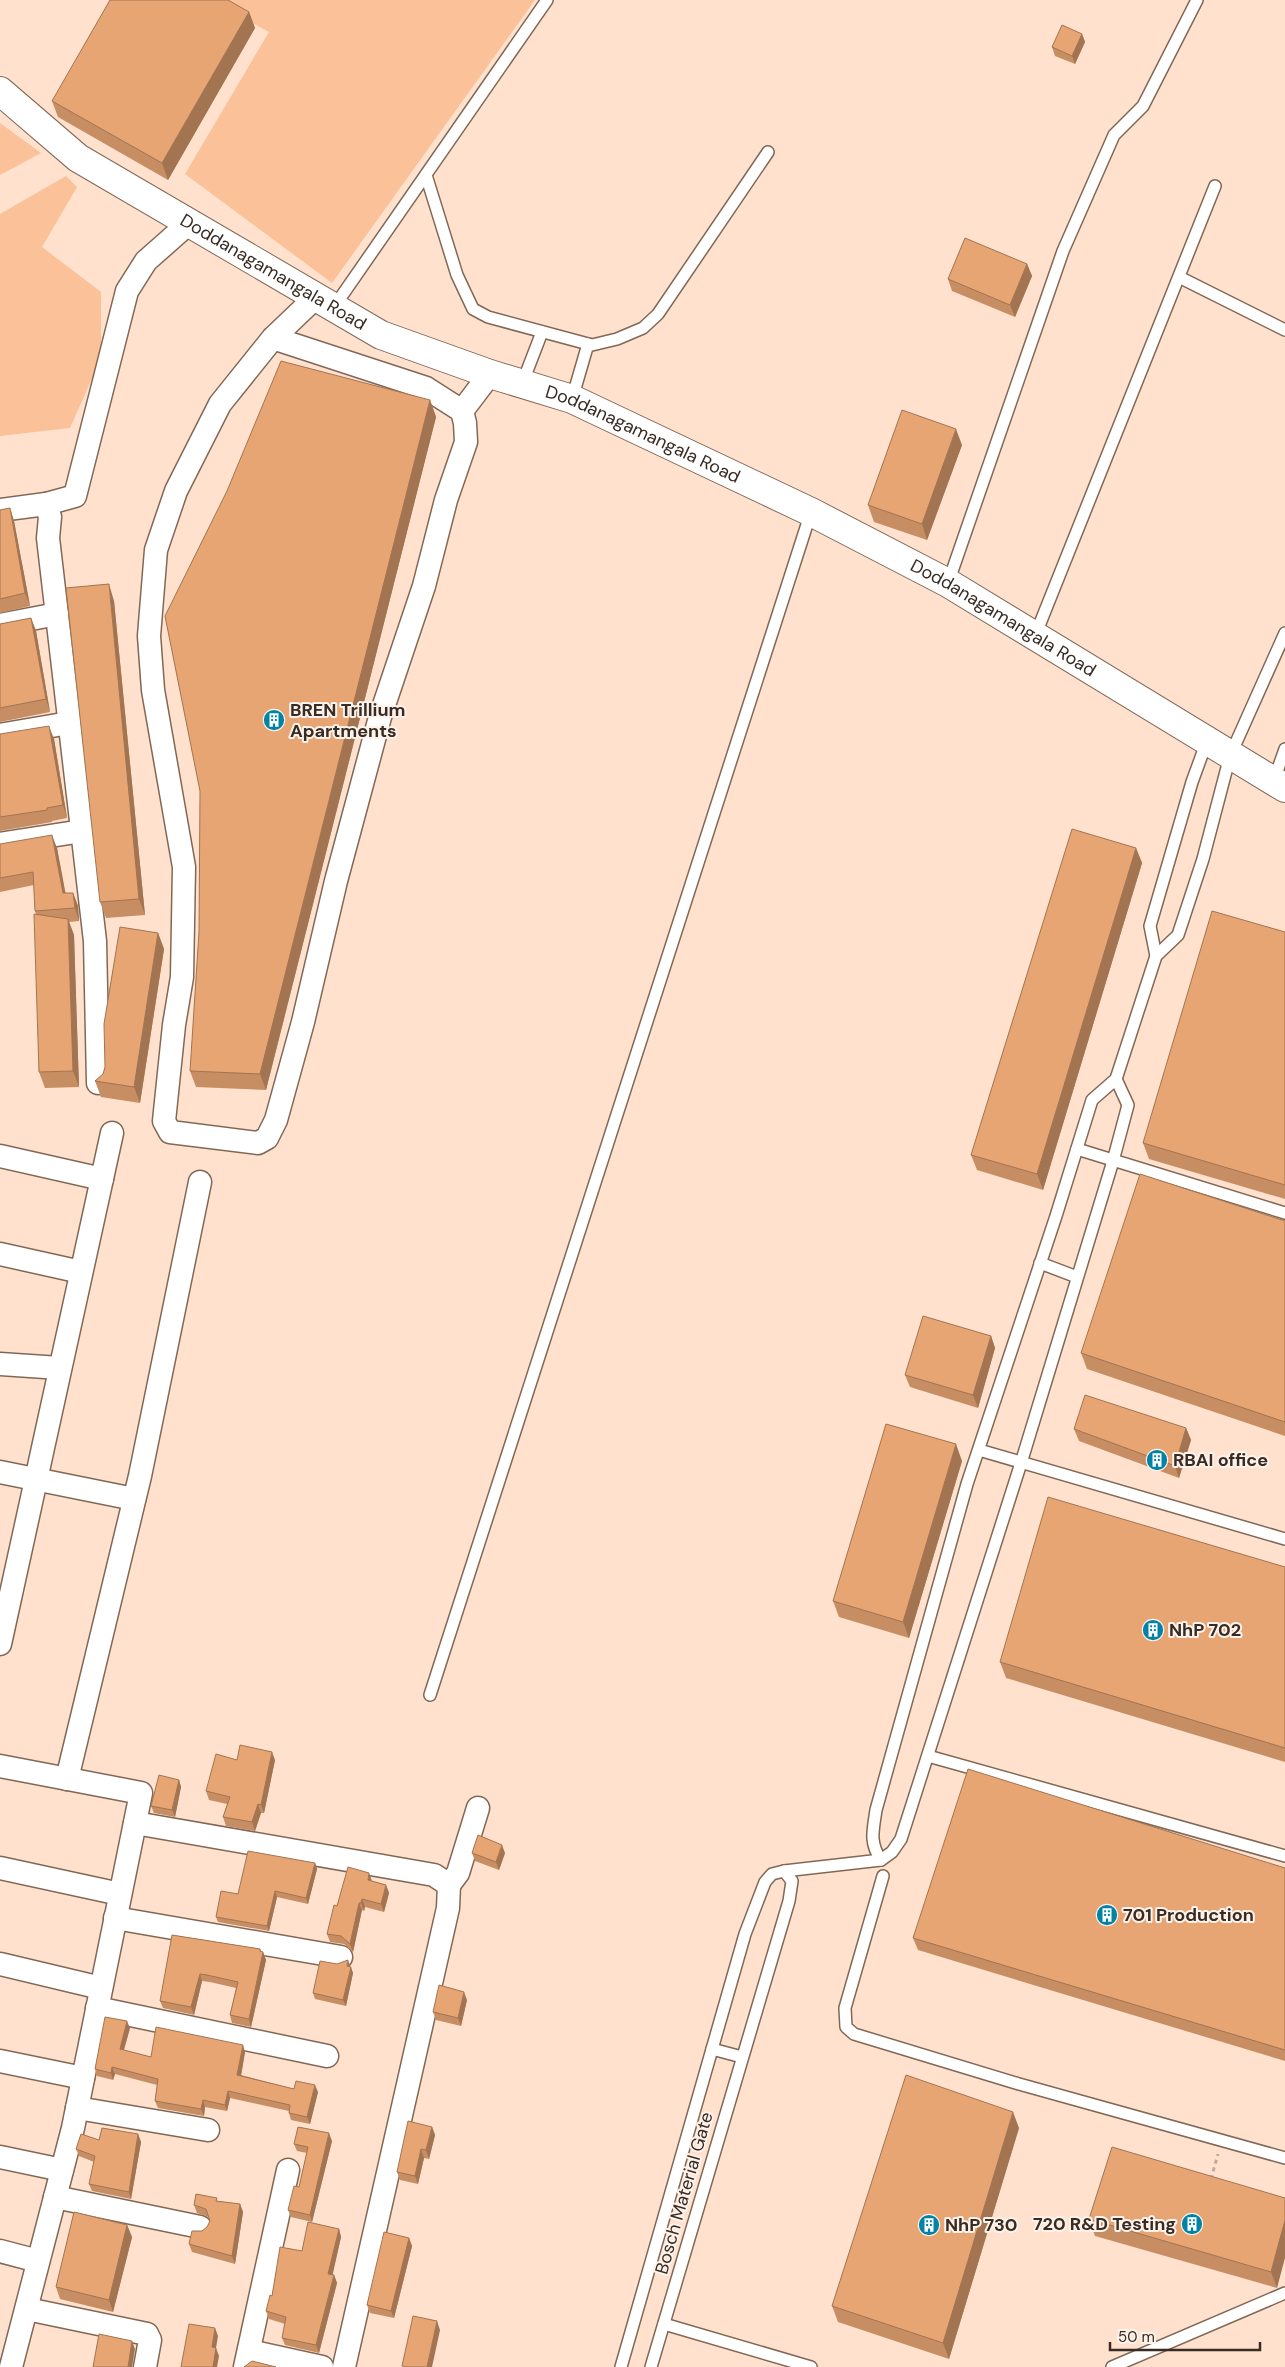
<svg xmlns="http://www.w3.org/2000/svg" width="1285" height="2367" viewBox="0 0 1285 2367" font-family="'DM Sans',sans-serif">
<style>
.green{fill:#fbc198}
.lines{fill:none;stroke-linecap:round;stroke-linejoin:round}
.service-casing{stroke:#816856;stroke-width:14}
.minor-casing{stroke:#816856;stroke-width:25}
.tertiary-casing{stroke:#816856;stroke-width:30}
.path{stroke:#c1a999;stroke-width:3;stroke-dasharray:4 4;stroke-linecap:butt}
.service{stroke:#fff;stroke-width:11}
.minor{stroke:#fff;stroke-width:22}
.tertiary{stroke:#fff;stroke-width:28}
.wall{fill:#c78e64}
.shaded-wall{fill:#a27451}
.building{fill:#e7a574;stroke:#a27451}
.labels{text-anchor:middle;dominant-baseline:central;stroke-width:4;stroke-linejoin:round;paint-order:stroke}
.street-label{font-size:18px;fill:#372c24;stroke:#fef2ea}
.poi-label{font-size:18px;font-weight:bold;fill:#372c24;stroke:#fef2ea;text-anchor:start}
</style>
<rect width="100%" height="100%" fill="#ffe1cd"/>
<!-- green -->
<g class="green">
<path d="M210,0h325l-203,283 -147,-109 84,-142z"/>
<path d="M0,123l41,30 -41,22z"/>
<path d="M66,176l11,11 -35,60 59,45v66l-31,70 -70,8v-222z"/>
</g>
<g class="lines">
<!-- service casing -->
<g class="service-casing">
<g id="service">
<path d="M426,175l31,100 16,34 15,8 104,28 25,-6 26,-11 15,-14 110,-162"/>
<path d="M1179,277l106,53"/>
<path d="M334,307l213,-307"/>
<path d="M522,384l20,-52"/>
<path d="M572,399l16,-55"/>
<path d="M948,583l115,-332 51,-116 29,-29 54,-106"/>
<path d="M1035,636l180,-450"/>
<path d="M1274,780l11,-31"/>
<path d="M1156,956l-6,-30 42,-144 15,-41"/>
<path d="M1077,1149l208,64"/>
<path d="M1040,1263l37,14"/>
<path d="M979,1450l306,89"/>
<path d="M430,1695l381,-1183"/>
<path d="M928,1756l357,100"/>
<path d="M881,1860c-12,-18 -8,-29 -5,-50l91,-326 89,-268 36,-116 24,-21 40,-123 22,-21 25,-76 27,-103 55,-123"/>
<path d="M883,1876l-38,132 1,19 8,7 165,50 266,74"/>
<path d="M712,2049l30,8"/>
<path d="M664,2324l147,43"/>
<path d="M621,2367l124,-433 20,-52 7,-8 12,-3 97,-11 11,-8 9,-13 120,-376 92,-302 15,-56 -12,-26"/>
<path d="M651,2367l138,-466 3,-20 -8,-10"/>
<path d="M1112,2367l173,-74"/>
</g>
</g>
<!-- minor casing -->
<g class="minor-casing">
<g id="minor">
<path d="M273,338l153,50 36,23 3,12 1,19 -20,58 -22,86 -44,131 -44,164 -33,141 -27,98 -9,18 -9,5 -88,-11 -6,-11 10,-96 8,-48 2,-110 -31,-177 -4,-54 7,-86 20,-59 44,-87 53,-66 43,-41"/>
<path d="M462,411l28,-37"/>
<path d="M46,504l4,13 -2,21 47,403 3,142"/>
<path d="M0,510l46,-6 29,-8 52,-205 19,-30 43,-38"/>
<path d="M0,625l57,-11"/>
<path d="M0,735l69,-12"/>
<path d="M0,844l82,-13"/>
<path d="M0,1156l102,23"/>
<path d="M0,1254l81,18"/>
<path d="M0,1364l60,4"/>
<path d="M0,1472l134,27"/>
<path d="M0,1644l112,-511"/>
<path d="M0,1766l141,27 -68,335 -62,239"/>
<path d="M67,1779l73,-303 60,-294"/>
<path d="M135,1823l299,52 15,10 -1,23 -104,459"/>
<path d="M0,1868l120,26"/>
<path d="M449,1885l9,-12 20,-65"/>
<path d="M115,1918l226,39"/>
<path d="M0,1964l101,24"/>
<path d="M97,2008l230,48"/>
<path d="M0,2061l83,17"/>
<path d="M77,2108l131,22"/>
<path d="M0,2157l62,13"/>
<path d="M55,2197l145,30"/>
<path d="M0,2251l38,10"/>
<path d="M27,2309l120,25 3,6 -5,27"/>
<path d="M249,2351l73,16"/>
<path d="M245,2367l43,-197"/>
</g>
</g>
<!-- tertiary casing -->
<g class="tertiary-casing">
<g id="tertiary">
<path id="s1" d="M0,91l78,67 303,177 109,39 82,25 239,113 137,71 337,205"/>
</g>
</g>
<!-- path -->
<path class="path" d="M1211,2179l7,-25"/>
<!-- service -->
<use href="#service" class="service"/>
<!-- minor -->
<use href="#minor" class="minor"/>
<!-- tertiary -->
<use href="#tertiary" class="tertiary"/>
</g>
<!-- wall -->
<g class="wall">
<path d="M249,12l6,16 -87,152 -110,-63 -6,-16z"/>
<path d="M1082,34l3,8 -10,22 -20,-8 -3,-9z"/>
<path d="M1027,264l5,12 -17,41 -63,-26 -4,-12z"/>
<path d="M430,400l6,17 -170,673 -70,-3 -6,-16z"/>
<path d="M962,445l-35,95 -53,-18 -6,-17z"/>
<path d="M10,508l4,13 16,85 -30,7v-103z"/>
<path d="M114,601l31,314 -39,3 -6,-16z"/>
<path d="M31,618l5,13 14,81 -50,10v-98z"/>
<path d="M0,734l54,5 13,79 -15,3v1l-52,9z"/>
<path d="M0,844l57,4 8,45h8l5,13 1,15 -10,1 5,13 5,152 -34,1 -6,-16 -3,-158 -1,-3 -1,-26 -34,7z"/>
<path d="M1136,848l6,15 -99,327 -66,-20 -6,-15z"/>
<path d="M1285,932v267l-136,-40 -6,-16z"/>
<path d="M158,933l6,16 -24,154 -39,-6 -6,-16 8,-7z"/>
<path d="M1285,1221v215l-198,-67 -6,-16z"/>
<path d="M991,1336l4,12 -17,60 -68,-21 -5,-12z"/>
<path d="M1186,1428l5,12 -12,38 -100,-37 -5,-12z"/>
<path d="M962,1461l-53,177 -70,-21 -6,-16z"/>
<path d="M1285,1567v195l-279,-84 -6,-16z"/>
<path d="M237,1760h38l-11,53h-3l-6,18 -29,-5 -3,-9 4,-13 -18,-4 -3,-9z"/>
<path d="M179,1780l2,7 -6,30 -21,-4 -3,-7z"/>
<path d="M472,1853h33l-6,17 -24,-9z"/>
<path d="M315,1863l2,6 -9,35 -31,-7 -8,34 -51,-9 -2,-5 22,-23z"/>
<path d="M1285,1868v193l-367,-111 -5,-12z"/>
<path d="M372,1881l14,4 3,8 -5,19 -19,-5 -1,4 -2,-1 -9,42 -9,-8 -14,-2 -3,-8 10,-28z"/>
<path d="M172,1935l88,14 1,3h2l3,8 -15,67 -19,-4 -2,-8 6,-27 -26,-6 -8,-1 -8,34 -31,-7 -3,-7z"/>
<path d="M350,1966l3,7 -7,33 -31,-7 -2,-6z"/>
<path d="M467,2000l-6,26 -25,-6 -3,-8z"/>
<path d="M130,2028l-6,22 27,7 94,-5 -4,23 53,14 24,3 -8,32 -19,-4 -2,-7v-2l-59,-13 -3,13 -22,-4 -1,9 -46,-8 -3,-7 2,-16 -42,-11 -2,6 -16,-4 -2,-7z"/>
<path d="M432,2127l3,8 -6,24 -5,-1 -6,26 -18,-4 -3,-8z"/>
<path d="M1019,2128l-70,231 -111,-37 -6,-16z"/>
<path d="M138,2134l3,8 -10,57 -39,-8 -3,-7 5,-22 -15,-6 -3,-7 23,-9z"/>
<path d="M332,2141l-20,81 -21,-5 -3,-7 11,-23 8,-34 -10,-2 -3,-7z"/>
<path d="M1285,2198l-8,90 -182,-52 -6,-17z"/>
<path d="M218,2201l22,3 3,8 -8,52 -43,-12 -3,-8 13,-13 5,-4 3,-6 -1,-4 -12,-4 -3,-8z"/>
<path d="M127,2225l5,12 -19,75 -53,-13 -4,-12z"/>
<path d="M339,2229l2,8 -9,38h2l3,8 -18,70 -34,-8 -3,-7 3,-14 -16,-5 -3,-8 6,-15 30,-45z"/>
<path d="M409,2238l3,8 -18,72 -24,-5 -3,-8z"/>
</g>
<!-- shaded-wall -->
<g class="shaded-wall">
<path d="M249,12l6,16 -87,152 -6,-17z"/>
<path d="M1082,34l3,8 -10,22 -3,-8z"/>
<path d="M1027,264l5,12 -17,41 -5,-12z"/>
<path d="M430,400l6,17 -170,673 -6,-16z"/>
<path d="M956,429l6,16 -35,95 -5,-16z"/>
<path d="M10,508l4,13 16,85 -5,-13z"/>
<path d="M109,584l5,17 31,314 -6,-16z"/>
<path d="M31,618l5,13 14,81 -4,-13z"/>
<path d="M49,726l5,13 13,79 -4,-13z"/>
<path d="M52,835l5,13 11,58 -5,-13z"/>
<path d="M1136,848l6,15 -99,327 -6,-16z"/>
<path d="M73,893l5,13 1,15 -4,-13z"/>
<path d="M68,919l6,16 5,152 -6,-16z"/>
<path d="M158,933l6,16 -24,154 -6,-16z"/>
<path d="M991,1336l4,12 -17,60 -5,-13z"/>
<path d="M1186,1428l5,12 -12,38 -4,-12z"/>
<path d="M956,1444l6,17 -53,177 -6,-16z"/>
<path d="M272,1752l3,8 -11,53 -3,-8z"/>
<path d="M179,1780l2,7 -6,30 -3,-7z"/>
<path d="M258,1804l3,9 -6,18 -3,-9z"/>
<path d="M502,1845l3,8 -6,17 -3,-8z"/>
<path d="M315,1863l2,6 -9,35 -2,-6z"/>
<path d="M369,1873l3,8 -4,-1z"/>
<path d="M386,1885l3,8 -5,19 -3,-8z"/>
<path d="M275,1891l2,6 -8,34 -2,-5z"/>
<path d="M362,1899l3,8 -1,4 -3,-8z"/>
<path d="M359,1903l3,7 -9,42 -3,-8z"/>
<path d="M260,1949l2,7 1,-4 3,8 -15,67 -2,-8z"/>
<path d="M348,1960l2,6 -1,6 -2,-6z"/>
<path d="M351,1967l2,6 -7,33 -3,-6z"/>
<path d="M200,1974l2,7 -8,34 -3,-8z"/>
<path d="M464,1992l3,8 -6,26 -3,-8z"/>
<path d="M127,2021l3,7 -8,28 -2,-7z"/>
<path d="M243,2045l2,7 -5,30 -3,-7z"/>
<path d="M112,2067l3,7 -2,6 -2,-7z"/>
<path d="M315,2085l3,7 -8,32 -3,-7z"/>
<path d="M228,2091l2,7 -3,13 -2,-6z"/>
<path d="M203,2100l2,7 -1,9 -3,-7z"/>
<path d="M1013,2112l6,16 -70,231 -6,-16z"/>
<path d="M432,2127l3,8 -6,24 -3,-9z"/>
<path d="M329,2133l3,8 -20,81 -2,-7z"/>
<path d="M138,2134l3,8 -10,57 -2,-7z"/>
<path d="M421,2149l3,9 -6,26 -3,-8z"/>
<path d="M240,2204l3,8 -8,52 -3,-8z"/>
<path d="M1285,2220v38l-8,30 -6,-16z"/>
<path d="M127,2225l5,12 -19,75 -4,-12z"/>
<path d="M339,2229l2,8 -10,45 -3,-8z"/>
<path d="M409,2238l3,8 -18,72 -3,-7z"/>
<path d="M334,2275l3,8 -18,70 -3,-8z"/>
<path d="M437,2321l3,9 -8,37h-5z"/>
<path d="M215,2328l3,8 -2,12 3,8 -2,11h-4l-1,-20z"/>
<path d="M132,2341l3,8 -3,18h-4z"/>
</g>
<!-- building -->
<g class="building">
<path d="M110,0h118l21,12 -87,151 -110,-62z"/>
<path d="M1062,25l20,9 -10,22 -20,-9z"/>
<path d="M965,238l62,26 -17,41 -62,-26z"/>
<path d="M281,361l149,39 -170,674 -70,-3 9,-139 1,-141 -35,-175 62,-125z"/>
<path d="M902,410l54,19 -34,95 -54,-19z"/>
<path d="M10,508l15,85 -25,6v-89z"/>
<path d="M109,584l30,315 -39,3 -34,-314z"/>
<path d="M31,618l15,81 -46,9v-84z"/>
<path d="M49,726l14,79 -16,3v2l-47,7v-83z"/>
<path d="M1072,829l64,19 -99,326 -66,-19z"/>
<path d="M52,835l11,58h10l2,15 -40,3 -2,-39 -33,6v-34z"/>
<path d="M1212,911l73,21v253l-142,-42z"/>
<path d="M34,914l34,5 5,152 -34,1z"/>
<path d="M120,927l38,6 -24,154 -39,-6 8,-7 2,-7 -1,-43z"/>
<path d="M1140,1174l145,47v201l-204,-69z"/>
<path d="M923,1316l68,20 -18,59 -68,-20z"/>
<path d="M1085,1395l101,33 -11,38 -101,-37z"/>
<path d="M886,1424l70,20 -53,178 -70,-21z"/>
<path d="M1048,1497l237,70v181l-285,-86z"/>
<path d="M240,1745l32,7 -11,53 -3,-1 -6,18 -29,-5 7,-20 -24,-6 10,-37 21,6z"/>
<path d="M968,1769l317,99v182l-372,-112z"/>
<path d="M159,1775l20,5 -7,30 -21,-4z"/>
<path d="M478,1835l24,10 -6,17 -24,-9z"/>
<path d="M248,1851l67,12 -9,35 -31,-7 -8,35 -51,-9 5,-26 17,3z"/>
<path d="M348,1867l21,6 -1,7 18,5 -5,19 -19,-5 -1,4h-2l-9,41 -9,-8 -14,-2 7,-29 3,1z"/>
<path d="M172,1935l88,14v2l3,1 -14,67 -19,-4 8,-33 -31,-7 -7,-1 -9,33 -31,-6z"/>
<path d="M348,1960l-1,6 4,1 -8,33 -30,-7 7,-32 17,3z"/>
<path d="M439,1985l25,7 -6,26 -25,-6z"/>
<path d="M105,2017l22,4 -7,28 31,8 5,-30 87,18 -6,30 57,14 2,-8 19,4 -8,32 -18,-4 1,-8 -62,-14 -3,14 -22,-5 -2,9 -46,-8 3,-22 -46,-12 -1,6 -16,-4z"/>
<path d="M906,2075l107,37 -70,231 -111,-37z"/>
<path d="M408,2121l24,6 -6,23 -5,-1 -6,27 -18,-4z"/>
<path d="M298,2127l31,6 -19,82 -22,-5 6,-24 5,1 9,-40 -14,-3z"/>
<path d="M102,2128l36,6 -9,58 -40,-8 6,-28 -19,-7 5,-15 18,6z"/>
<path d="M1112,2147l173,51v22l-14,52 -182,-53z"/>
<path d="M196,2194l21,4 -1,3 24,3 -8,52 -43,-12 3,-13h10l5,-4 3,-6 -4,-12 -12,-4z"/>
<path d="M74,2212l53,13 -18,75 -53,-13z"/>
<path d="M308,2222l31,7 -11,45 6,1 -18,70 -34,-7 4,-21 -20,-6 4,-16 2,1 8,-49 22,4z"/>
<path d="M384,2232l25,6 -18,73 -24,-6z"/>
<path d="M413,2316l24,5 -10,46h-20l-5,-1z"/>
<path d="M189,2324l26,4 -3,19 4,1 -3,19h-32z"/>
<path d="M99,2334l33,7 -4,26h-35z"/>
<path d="M252,2361l24,6h-32z"/>
</g>
<!-- icons -->
<defs>
<g id="building-disc" transform="scale(1.125)"><circle r="9.5" fill="#0183a7" stroke="#fef2ea"/><path d="M-4-6H4V6H1V3H-1V6H-4ZM-2.5-4.3h1.7v1.8h-1.7ZM.8-4.3h1.7v1.8H.8ZM-2.5-1h1.7V.8h-1.7ZM.8-1h1.7V.8H.8Z" fill="#fff"/></g>
</defs>
<g fill-rule="evenodd">
<use href="#building-disc" x="274" y="720"/>
<use href="#building-disc" x="1157" y="1460"/>
<use href="#building-disc" x="1153" y="1630"/>
<use href="#building-disc" x="1107" y="1915"/>
<use href="#building-disc" x="1192" y="2224"/>
<use href="#building-disc" x="929" y="2225"/>
</g>
<g class="labels">
<!-- street labels -->
<g class="street-label">
<text stroke="none"><textPath href="#s1" startOffset="329">Doddanagamangala Road</textPath></text>
<text stroke="none"><textPath href="#s1" startOffset="734">Doddanagamangala Road</textPath></text>
<text stroke="none"><textPath href="#s1" startOffset="1139">Doddanagamangala Road</textPath></text>
<text transform="translate(684 2193) rotate(-74)">Bosch Material Gate</text>
</g>
<!-- poi labels -->
<g class="poi-label">
<text x="290" y="710">BREN Trillium<tspan x="290" dy="21">Apartments</tspan></text>
<text x="1173" y="1460">RBAI office</text>
<text x="1169" y="1630">NhP 702</text>
<text x="1123" y="1915">701 Production</text>
<text x="1176" y="2224" text-anchor="end">720 R&amp;D Testing</text>
<text x="945" y="2225">NhP 730</text>
</g>
</g>
<!-- scale -->
<path d="M1110 2342v8h150v-8" fill="none" stroke="#372c24" stroke-width="2.5"/>
<text x="1118" y="2342" font-size="15" fill="#372c24" stroke="#fef2ea" stroke-width="4" paint-order="stroke">50 m</text>
</svg>
